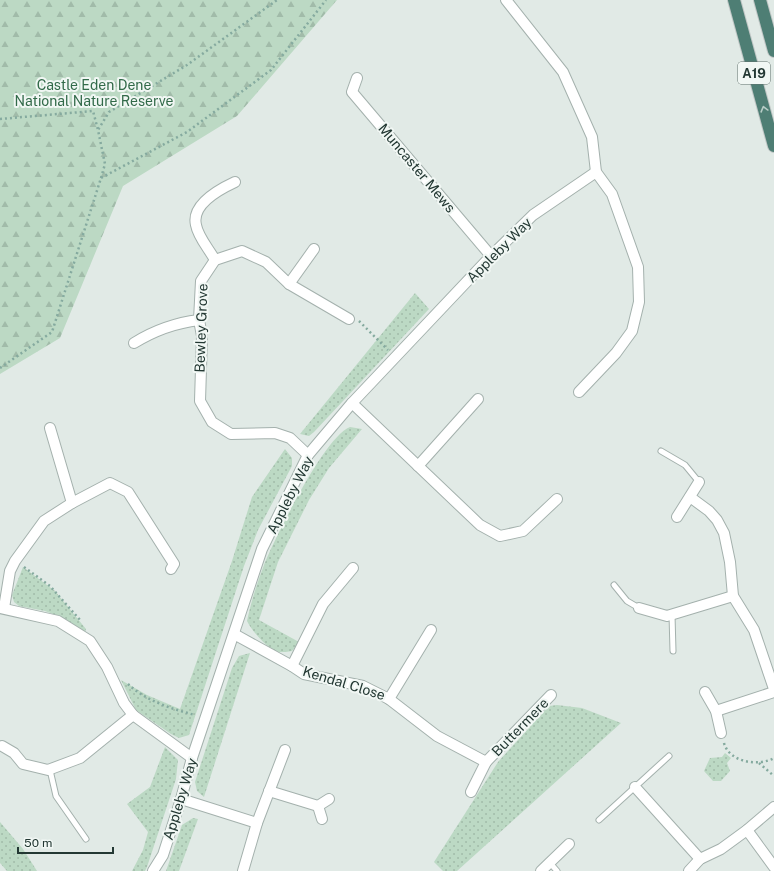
<svg xmlns="http://www.w3.org/2000/svg" width="774" height="871" viewBox="0 0 774 871" font-family="'Public Sans',sans-serif">
<style>
.grass{fill:url(#grass-dots)}
.forest{fill:url(#forest-firs)}
.lines{fill:none;stroke-linecap:round;stroke-linejoin:round}
.service-casing{stroke:#a4b1ad;stroke-width:7}
.minor-casing{stroke:#a4b1ad;stroke-width:12}
.trunk-casing{stroke:#c1c7c6;stroke-width:14}
.path{stroke:#85aa9f;stroke-width:2.5;stroke-dasharray:2 3;stroke-linecap:butt}
.service{stroke:#fff;stroke-width:5}
.minor{stroke:#fff;stroke-width:10}
.trunk{stroke:#4e7e74;stroke-width:12}
.oneway{stroke:#b8cdc7}
.labels{text-anchor:middle;dominant-baseline:central;stroke-width:4;stroke-linejoin:round;paint-order:stroke}
.shield{fill:#f1f7f4;stroke:#61716d;stroke-width:1}
.shield-label{font-size:13px;font-weight:bold;fill:#233833}
.park-label{font-size:14px;fill:#326a49;stroke:#f1f7f4}
.street-label{font-size:14px;fill:#233833;stroke:#f1f7f4}
</style>
<defs>
<pattern id="grass-dots" width="8" height="8" patternUnits="userSpaceOnUse"><rect width="8" height="8" fill="#bcd9c4"/><path d="M2 2h.1M6 6h.1" fill="none" stroke="#a1bba9" stroke-width="1.8" stroke-linecap="round"/></pattern>
<pattern id="forest-firs" width="22" height="20" patternUnits="userSpaceOnUse"><rect width="22" height="20" fill="#bcd9c4"/><path d="M5 1l3.5 6h-7zM16 11l3.5 6h-7z" fill="#a1bba9"/></pattern>
</defs>
<rect width="100%" height="100%" fill="#e1eae6"/>
<!-- grass -->
<g class="grass">
<path d="M415,293l14,16 -115,123 -5,4 -9,-2z"/>
<path d="M350,427l12,2 -33,39 -20,32 -31,62 -19,58 40,22 -7,9c-4,1 -9,1 -13,1 -12,-3 -27,-21 -32,-31 4,-19 10,-38 17,-56 11,-27 60,-128 86,-138z"/>
<path d="M285,449l7,9v8l-34,64 -14,36 -55,169 -10,3 -8,-4 -35,-24 -15,-30 26,15 33,14 52,-148 20,-64z"/>
<path d="M23,567l32,24 31,38 -1,3 -27,-16 -13,-5 -26,-5 -5,-4 -2,-7z"/>
<path d="M250,653l-46,144 -7,-6 -2,-9 37,-114 7,-12z"/>
<path d="M557,705l25,3 39,15 -164,148h-14l-9,-9 64,-100 51,-56z"/>
<path d="M165,747l13,13 -2,19 -29,88 -2,4h-13l11,-21 5,-18 -21,-28 23,-17z"/>
<path d="M725,753l6,5 -4,5 3,8 -9,10h-8l-9,-10 6,-13 12,-1z"/>
<path d="M193,818l5,1 -19,52h-13l16,-46z"/>
<path d="M0,822l23,27 14,22h-30l-7,-8z"/>
</g>
<!-- forest -->
<path class="forest" d="M0,0h337l-100,116 -114,70 -63,152 -60,36z"/>
<g class="lines">
<!-- service casing -->
<g class="service-casing">
<g id="service">
<path d="M661,451l24,14 14,17"/>
<path d="M614,585l13,16 12,7"/>
<path d="M672,615l1,36"/>
<path d="M50,770l6,26 30,43"/>
<path d="M599,820l70,-64"/>
<path d="M550,863l7,8"/>
</g>
</g>
<!-- minor casing -->
<g class="minor-casing">
<g id="minor">
<path d="M506,0l57,72 29,65 4,35 16,22 26,73 1,35 -7,29 -16,22 -37,39"/>
<path d="M357,78l-5,14 139,164"/>
<path d="M215,260c-6,-11 -17,-23 -19,-35 -5,-21 24,-36 39,-43"/>
<path d="M289,284l25,-35"/>
<path d="M134,343c21,-13 40,-20 65,-23"/>
<path d="M352,403l128,122 20,11 23,-5 34,-32"/>
<path d="M50,428l22,75"/>
<path d="M308,455l-18,-17 -15,-5 -44,1 -19,-12 -12,-21 2,-65 -3,-16 2,-39 14,-21 27,-9 24,11 23,22 60,35"/>
<path d="M418,466l60,-67"/>
<path d="M690,497l19,14 8,9 7,13 6,29 3,34 21,34 20,59"/>
<path d="M677,517l22,-35"/>
<path d="M0,608l58,13 32,20 17,26 17,36 9,12 59,43"/>
<path d="M4,608l6,-37 5,-10 29,-40 28,-18 38,-20 18,9 46,72 -3,5"/>
<path d="M639,608l28,8 66,-20"/>
<path d="M234,634l58,32 12,8 59,12 26,13 48,37 49,26 65,-67"/>
<path d="M292,666l31,-62 30,-36"/>
<path d="M705,692l11,19 5,22"/>
<path d="M389,699l42,-69"/>
<path d="M716,711l58,-19"/>
<path d="M2,746l12,7 9,11 25,6 32,-12 53,-43"/>
<path d="M635,787l65,72"/>
<path d="M269,791l49,15 11,-7"/>
<path d="M471,792l15,-30"/>
<path d="M181,799l76,24"/>
<path d="M318,806l4,13"/>
<path d="M747,830l27,37"/>
<path d="M153,871l10,-16 18,-56 11,-41 70,-209 46,-94 44,-52 139,-147 42,-41 63,-43"/>
<path d="M243,871l14,-48 28,-73"/>
<path d="M541,871l28,-27"/>
<path d="M689,871l11,-12 21,-10 26,-19 27,-23"/>
</g>
</g>
<!-- trunk casing -->
<g class="trunk-casing">
<g id="trunk">
<path d="M734,0l40,146"/>
<path d="M760,0l14,51"/>
</g>
</g>
<!-- path -->
<g class="path">
<path d="M0,119l93,-8 5,19"/>
<path d="M101,178l4,-14 -7,-34 11,-18 78,-47 90,-65"/>
<path d="M359,321l29,29"/>
<path d="M0,368l52,-36 49,-154 86,-46 84,-62 55,-70"/>
<path d="M24,567l26,19 31,35"/>
<path d="M128,684c18,17 44,25 67,31"/>
<path d="M724,743c5,19 34,24 50,15"/>
<path d="M759,763l15,13"/>
</g>
<!-- service -->
<use href="#service" class="service"/>
<!-- minor -->
<use href="#minor" class="minor"/>
<!-- trunk -->
<use href="#trunk" class="trunk"/>
</g>
<!-- one-way arrows -->
<defs><path id="oneway-chevron" d="M-2-3.5L2.5 0L-2 3.5" fill="none" stroke-width="1.6" stroke-linecap="round" stroke-linejoin="round"/></defs>
<use class="oneway" href="#oneway-chevron" transform="translate(764 109) rotate(-105)"/>
<g class="labels">
<!-- shield labels -->
<rect class="shield" x="738" y="62" width="32" height="22" rx="3"/>
<g class="shield-label">
<text x="754" y="73">A19</text>
</g>
<!-- park labels -->
<g class="park-label">
<text x="94" y="85">Castle Eden Dene<tspan x="94" dy="16">National Nature Reserve</tspan></text>
</g>
<!-- street labels -->
<g class="street-label">
<text transform="translate(417 168) rotate(50)">Muncaster Mews</text>
<text transform="translate(499 250) rotate(-45)">Appleby Way</text>
<text transform="translate(201 328) rotate(-88)">Bewley Grove</text>
<text transform="translate(290 495) rotate(-63)">Appleby Way</text>
<text transform="translate(344 683) rotate(17)">Kendal Close</text>
<text transform="translate(520 727) rotate(-46)">Buttermere</text>
<text transform="translate(180 799) rotate(-73)">Appleby Way</text>
</g>
</g>
<!-- scale -->
<path d="M18 847v6h95v-6" fill="none" stroke="#233833" stroke-width="2"/>
<text x="24" y="847" font-size="12" fill="#233833" stroke="#f1f7f4" stroke-width="3" paint-order="stroke">50 m</text>
</svg>
